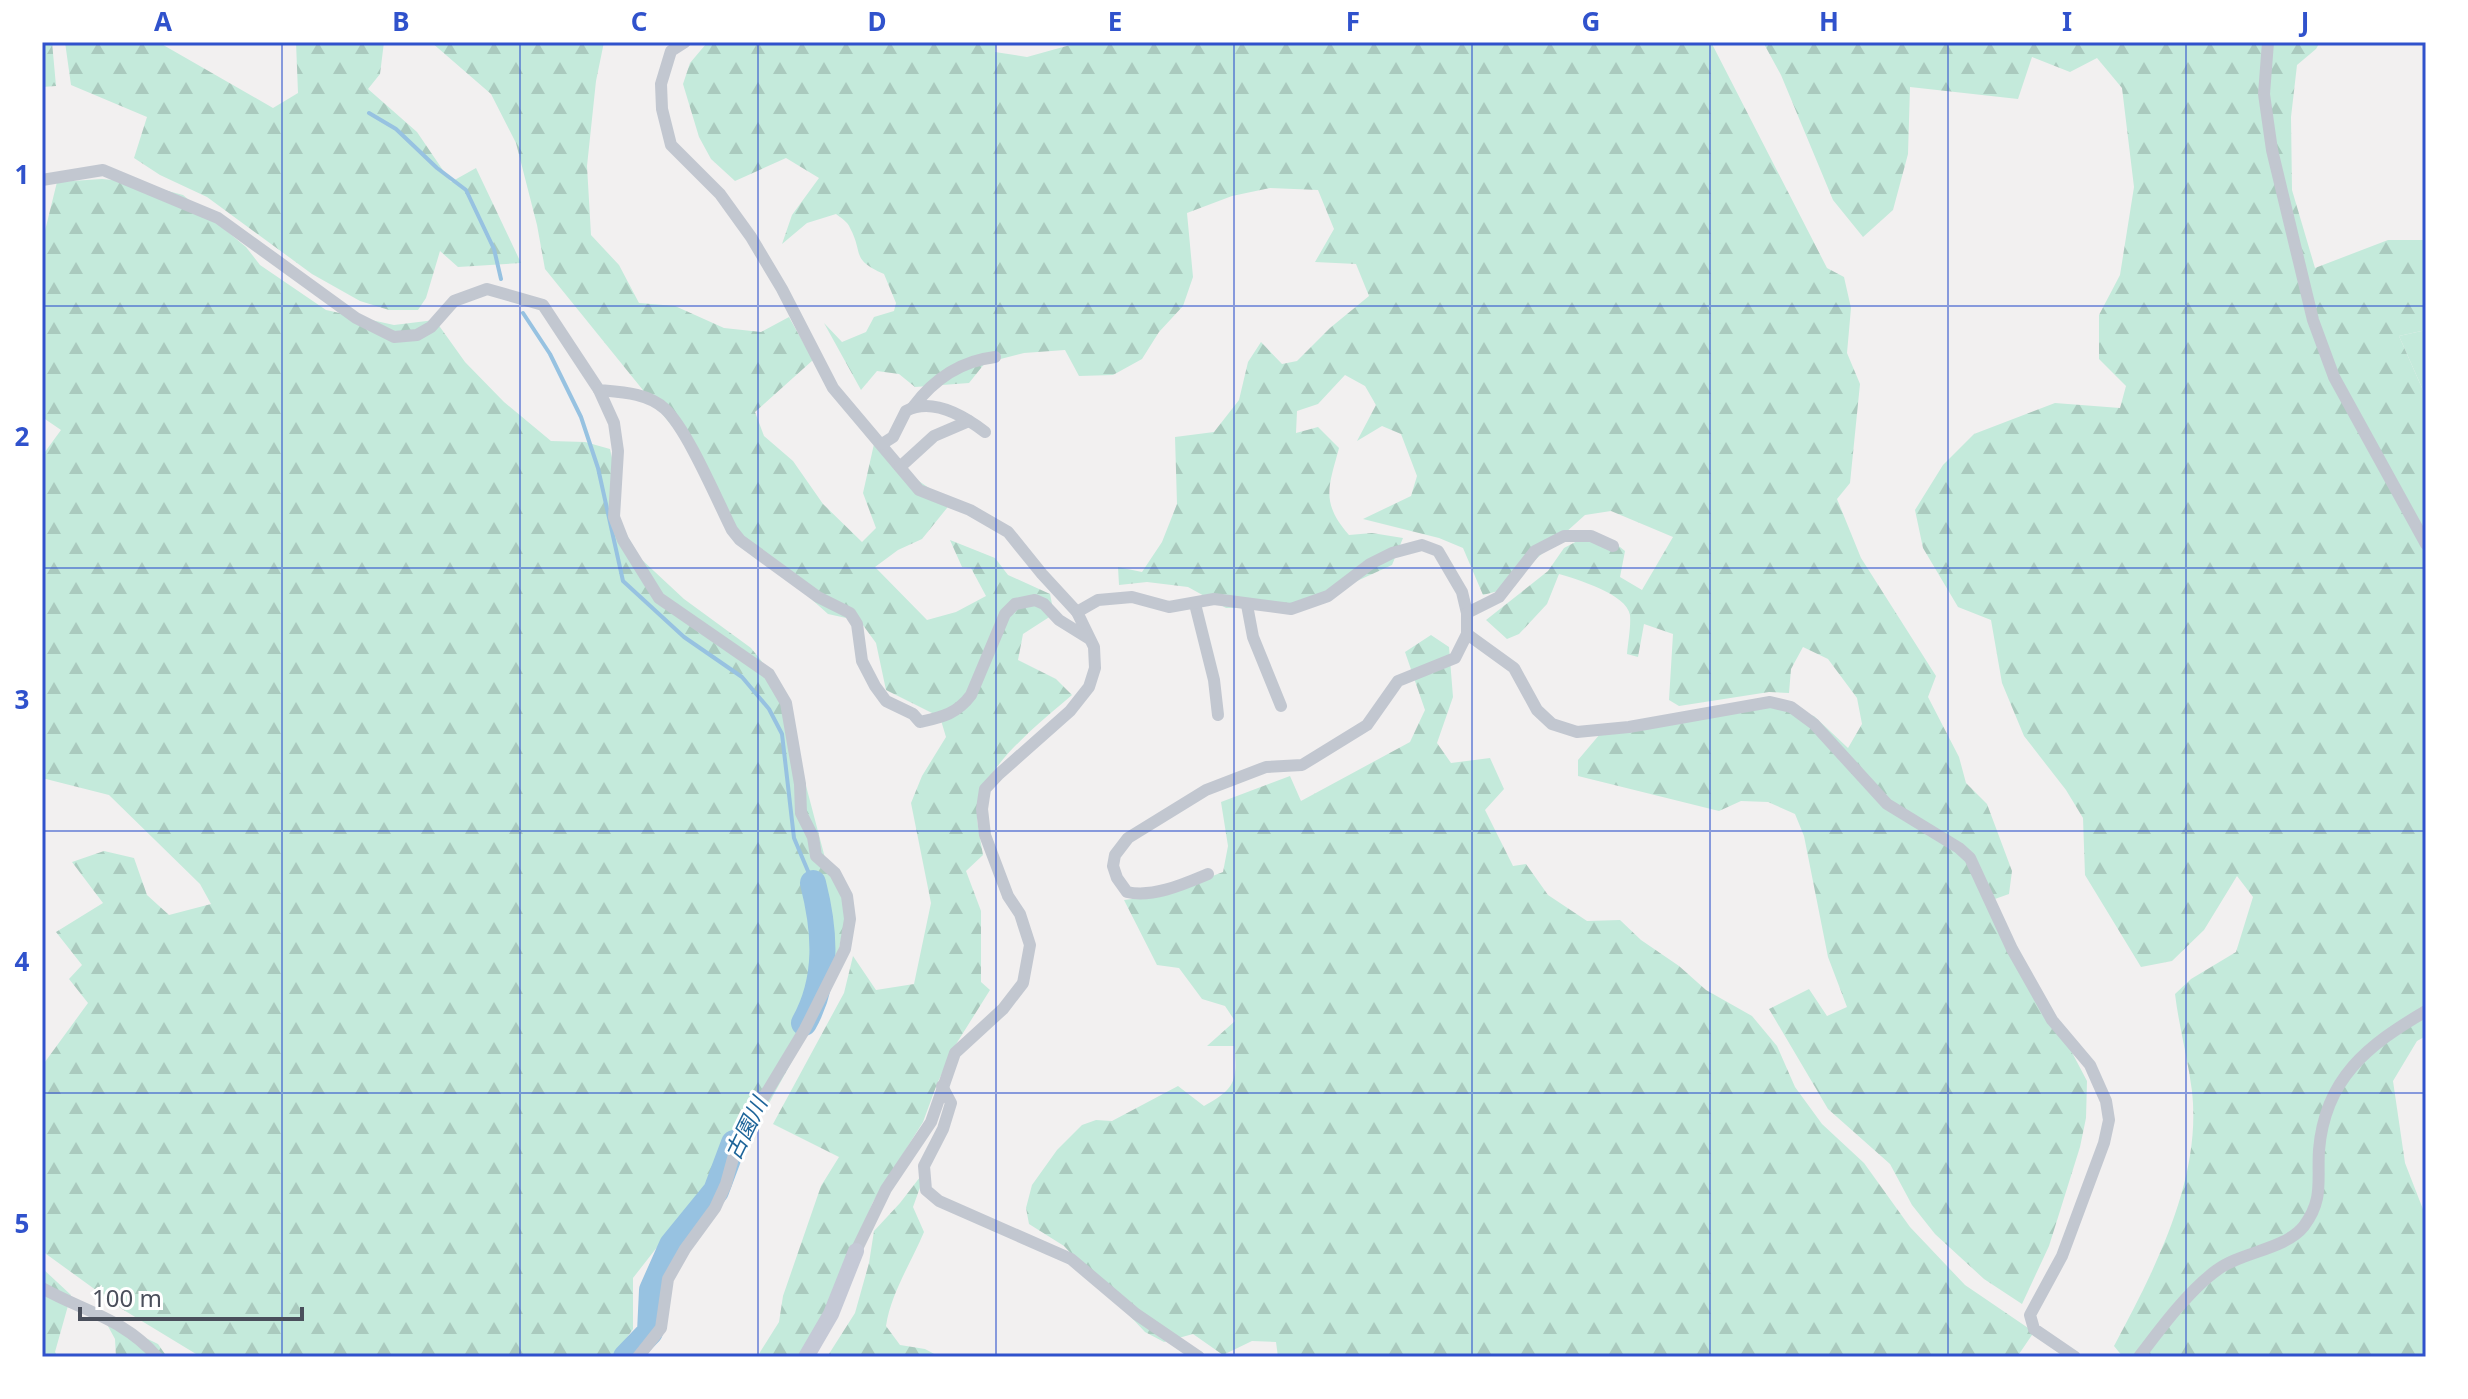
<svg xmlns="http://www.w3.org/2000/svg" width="2468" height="1399" viewBox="0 0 2468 1399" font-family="'Noto Sans','Noto Sans JP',sans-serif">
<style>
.green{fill:#c4eadb}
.forest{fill:url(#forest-firs)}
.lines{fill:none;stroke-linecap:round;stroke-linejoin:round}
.stream{stroke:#97c2e1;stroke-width:4}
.river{stroke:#97c2e1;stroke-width:26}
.street{stroke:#c2c7d0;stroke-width:12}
.secondary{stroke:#c5c9d6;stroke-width:16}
.grid{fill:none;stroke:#3052cc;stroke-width:2;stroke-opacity:0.55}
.labels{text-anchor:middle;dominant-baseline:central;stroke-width:6;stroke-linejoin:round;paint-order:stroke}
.water-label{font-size:22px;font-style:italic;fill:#1e659a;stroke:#fff}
.neatline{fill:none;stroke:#3052cc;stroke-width:3}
.grid-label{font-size:26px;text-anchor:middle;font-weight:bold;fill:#3052cc}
</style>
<defs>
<pattern id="forest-firs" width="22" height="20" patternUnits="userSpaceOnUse" patternTransform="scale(2)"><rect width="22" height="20" fill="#c4eadb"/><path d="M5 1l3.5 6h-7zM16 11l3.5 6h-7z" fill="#aacabe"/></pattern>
</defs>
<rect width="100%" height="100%" fill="#f2f0f0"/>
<!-- green -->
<path class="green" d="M2426,330v67l-27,-61z"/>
<!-- forest -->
<g class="forest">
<path d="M42,42h10l4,44 -14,1z"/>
<path d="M65,42h93l115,66 25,-15 -2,-51h88l-4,32 -12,15 49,43 34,50 25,-14 45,95 -63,4 -18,-16 -14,47 -8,12h-29l-29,-9 -48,-27 -105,-77 -47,-22 -26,-17 13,-41 -76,-32z"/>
<path d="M431,42h173l-8,39 -9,85 4,69 28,30 20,38 36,3 49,22 37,4 28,-15 24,43 -58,52 9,24 29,25 30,43 39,38 14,-14 -13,-35 11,-49 33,29 44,30 -29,36 -24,11 -23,17 52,53 29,-8 30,-16 -15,-28 -9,-1 -12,-27 45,18 13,17 42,19 4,20 -31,20 -5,26 38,19 16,16c-31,27 -94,75 -95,118 0,13 4,29 6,42l-17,16 15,40v71l9,8 -37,59 -16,35 -14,38 -50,80 -55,128 -20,27h-41l22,-35 4,-26 38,-110 18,-29 -66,-33 71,-131 9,-37 23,34 38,-6 17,-81 -20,-100 11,-27 24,-39 -6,-20 -54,-27 -10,-47 -16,-22 -32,-7 -84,-75 -30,-40 -26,-65 -16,-8 -127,-157 -8,-44 -21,-82 -25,-49z"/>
<path d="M703,42h293l-1,10 32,5 54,-15h630l116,226 17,9 7,31 -4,45 13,31 -10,99 -13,16 24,59 75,118 -8,21 31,60 7,26 21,21 25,67 -3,23 -17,6 95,181 -1,37 -6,29 -31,99 -27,58 -38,-25 -49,-45 -23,-29 -22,-41 -62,-55 -59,-100 40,-20 18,27 20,-9 -19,-50 -24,-121 -9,-22 -27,-12 -27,-1 -22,10 -141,-35v-16l22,-26 144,-26h38l32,8 34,32 14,-24 -5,-26 -29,-39 -25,-12 -12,22 -2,24 -20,-1 -90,14 -10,-6 4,-66 -29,-10 -6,33 -11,-3c1,-12 4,-27 3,-39 -3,-21 -54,-36 -71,-41l-12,30 -28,30 -12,5 -21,-19 62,-49 16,-23 19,-10 27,1 15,12 -5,26 22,13 31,-53 -62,-26 -26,4 -83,75 -19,5 -20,-47 -24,-10 -76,-19 48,-23 6,-20 -16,-42 -19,-8 -25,15 19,-36 -11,-19 -20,-11 -27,29 -21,7 -1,22 22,-6 21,21c-10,38 -19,54 10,87l23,-2 31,5 -11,27 -57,26 -47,16 -62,1 -38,-21 -41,-5 -28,3 -1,-18 24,5 20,-30 15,-38 -2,-67 39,-5 25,-32 9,-38 13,-20 21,22 15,-3 33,-33 39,-32 -13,-32 -41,-2 19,-33 -16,-39 -48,-2 -38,8 -45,17 6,64 -10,29 -24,26 -17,27 -29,16 -34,1 -14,-26 -41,3 -39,10 -16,20 -54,4 -16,-13 -22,-3 -16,19 -37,-67 18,19 24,-10 8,-15 20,-6 2,-8 -12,-29c-34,-15 -20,-20 -34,-46 -2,-6 -9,-10 -14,-14l-29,9 -25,21 10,-29 27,-37 -33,-20 -51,23 -24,-22 -12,-22 -16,-53 7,-21 16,-19z"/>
<path d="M1763,42h557l-4,7 -19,16 -6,52 1,73 23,78 73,-28h38v90l-27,6 27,61v639l-9,5 -24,40 12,82 21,54v140h-303l-9,-11c40,-75 88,-166 78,-255 -4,-32 -13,-64 -17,-97l16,-15 45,-27 17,-55 -16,-21 -33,54 -32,31 -31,6 -56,-92 -2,-57 -17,-28 -42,-54 -22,-53 -11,-63 -33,-13 -35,-59 -8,-38 28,-45 31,-31 81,-31 65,5 6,-22 -27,-27v-44l21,-40 14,-88 -12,-99 -25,-30 -27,14 -38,-15 -14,42 -108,-12 -2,67 -15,56 -30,27 -30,-37 -52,-125z"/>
<path d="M102,179l32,3 49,13 63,52 14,18 66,45 68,15 41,-5 30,42 39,40 47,39 34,1 25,7 7,32 2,40 21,37 44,41 67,49 28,35 46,175 17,29 4,31 -18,77 -60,110 -135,173v51l-20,28h-412l-79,-48 -80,-58v-185l46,-63 -19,-24 13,-14 -26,-33 47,-29 -31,-41 32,-11 30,7 13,37 22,20 42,-11 -11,-20 -91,-89 -67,-17v-322l19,-26 -19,-13v-174l15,-61z"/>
<path d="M1431,635l18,12 4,50 -16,46 14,20 39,-5 14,31 -19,21 28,56 13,-2 22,31 39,26 33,-1 21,20 38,26 27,24 46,26 25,30 18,41 27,37 42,39 46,64 55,58 69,47 -17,25h-739l-2,-15 -24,-1 -29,14 -30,-21 -29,8 -19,-10 -81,-86 -35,-22 -3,-16 6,-23 25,-35 25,-25 14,-5 16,1 66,-35 26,20c31,-17 34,-25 30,-60h-27l28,-25 -10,-15 -23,-7 -23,-31 -22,-3 -33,-65 39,-5 60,-23 5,-26 -7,-44 69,-26 11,25 109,-59 15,-32 -20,-58z"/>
<path d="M927,1168l-14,39 11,25c-13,31 -33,61 -38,94l14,19 25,4 15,8h-113l28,-44 14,-50 5,-32 26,-28z"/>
<path d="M42,1268l29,27 -16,57 3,5h-16z"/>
<path d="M103,1317l55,27 9,13h-51l-1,-18z"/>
</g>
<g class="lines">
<!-- stream -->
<g class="stream">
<path d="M369,113l27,16 41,39 29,22 28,59 7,30"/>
<path d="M523,313l27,41 31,63 17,51 25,113 61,56 58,40 27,32 13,25 12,104 19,45"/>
</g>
<!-- river -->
<g class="river">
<path d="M804,1023c25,-45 21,-93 9,-140"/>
<path d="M626,1357l24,-25 2,-42 20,-45 44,-54 18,-48"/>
</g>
<!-- street -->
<g class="street">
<path d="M685,42l-14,9 -10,33 1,25 9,36 49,49 31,43 31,52 51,99 86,102 51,20 38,22 34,42 35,38 17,35 1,21 -6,19 -19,24 -71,63 -14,15 -3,20 3,26 23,61 12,18 10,31 -7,38 -20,26 -48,44 -24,69 -45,67 -30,62"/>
<path d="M2268,42l-4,52 8,56 41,170 21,57 92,167"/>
<path d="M42,180l61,-10 115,48 138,100 38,19 23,-2 14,-8 23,-26 33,-12 56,16 56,85c22,2 49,3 66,19 22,20 52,91 67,121l8,10 78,57 32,16 7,11 5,37 13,25 11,15 27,13 7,8c22,-5 37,-8 51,-27l34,-81 10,-10 20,-4 9,4 15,16 29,18"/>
<path d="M599,390l15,33 4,28 -4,66 9,23 36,58 110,76 17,29 14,81 1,29 12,24 3,19 19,17 12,23 3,23 -5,30 -40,80 -67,111 -12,44 -11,24 -30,41 -17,30 -7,49 -23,29"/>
<path d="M913,407c21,-28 47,-46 82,-50"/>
<path d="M882,444l11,-7 13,-26c26,-14 58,5 79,21"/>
<path d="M900,467l34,-31 35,-15"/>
<path d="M1195,604l19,76 4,35"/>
<path d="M1247,605l6,32 28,69"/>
<path d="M1077,612l21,-12 34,-3 37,10 45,-8 77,10 37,-13 42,-32 22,-11 30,-8 16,6 24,41 5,21v21l47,34 23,42 15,14 25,8 52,-5 141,-25 21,5 23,17 73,80 72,44 11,10 42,91 40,71 38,45 16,36 3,19 -5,23 -42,113 -32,59 4,14 41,28"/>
<path d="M1467,613l32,-16 36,-46 29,-15h27l22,10"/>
<path d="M1208,874c-24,10 -55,24 -81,18l-10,-14 -4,-12 2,-11 13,-17 78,-48 60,-23 36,-2 65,-40 31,-44 57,-23 12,-24"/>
<path d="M942,1086l9,17 -8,26 -19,37 2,24 13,11 132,58 65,55 63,43"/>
<path d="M42,1288c41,23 83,31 115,69"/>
<path d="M2139,1357c21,-28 50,-67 78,-87 23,-18 68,-20 87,-44 20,-27 13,-45 15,-76 6,-72 49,-105 107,-139"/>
</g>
<!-- secondary -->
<path class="secondary" d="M806,1357l25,-43 25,-63"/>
</g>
<!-- grid -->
<path class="grid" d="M282,42v1315M520,42v1315M758,42v1315M996,42v1315M1234,42v1315M1472,42v1315M1710,42v1315M1948,42v1315M2186,42v1315M42,306h2384M42,568h2384M42,831h2384M42,1093h2384"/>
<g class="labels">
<!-- water labels -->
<g class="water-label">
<text transform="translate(745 1128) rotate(-64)">古園川</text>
</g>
</g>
<!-- border -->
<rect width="2468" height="1399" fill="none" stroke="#ffffff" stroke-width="88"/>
<!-- scale -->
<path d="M80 1307v12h222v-12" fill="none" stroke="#4a4f5b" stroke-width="4"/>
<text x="92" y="1307" font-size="24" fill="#4a4f5b" stroke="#ffffff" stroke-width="6" paint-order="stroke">100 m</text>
<rect x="44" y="44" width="2380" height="1311" class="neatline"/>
<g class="grid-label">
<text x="163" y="31">A</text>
<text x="401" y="31">B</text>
<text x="639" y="31">C</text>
<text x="877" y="31">D</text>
<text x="1115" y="31">E</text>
<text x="1353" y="31">F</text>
<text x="1591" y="31">G</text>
<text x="1829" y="31">H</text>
<text x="2067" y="31">I</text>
<text x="2305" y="31">J</text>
<text x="22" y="184">1</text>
<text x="22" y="446">2</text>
<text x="22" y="709">3</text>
<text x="22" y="971">4</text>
<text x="22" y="1233">5</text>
</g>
</svg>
